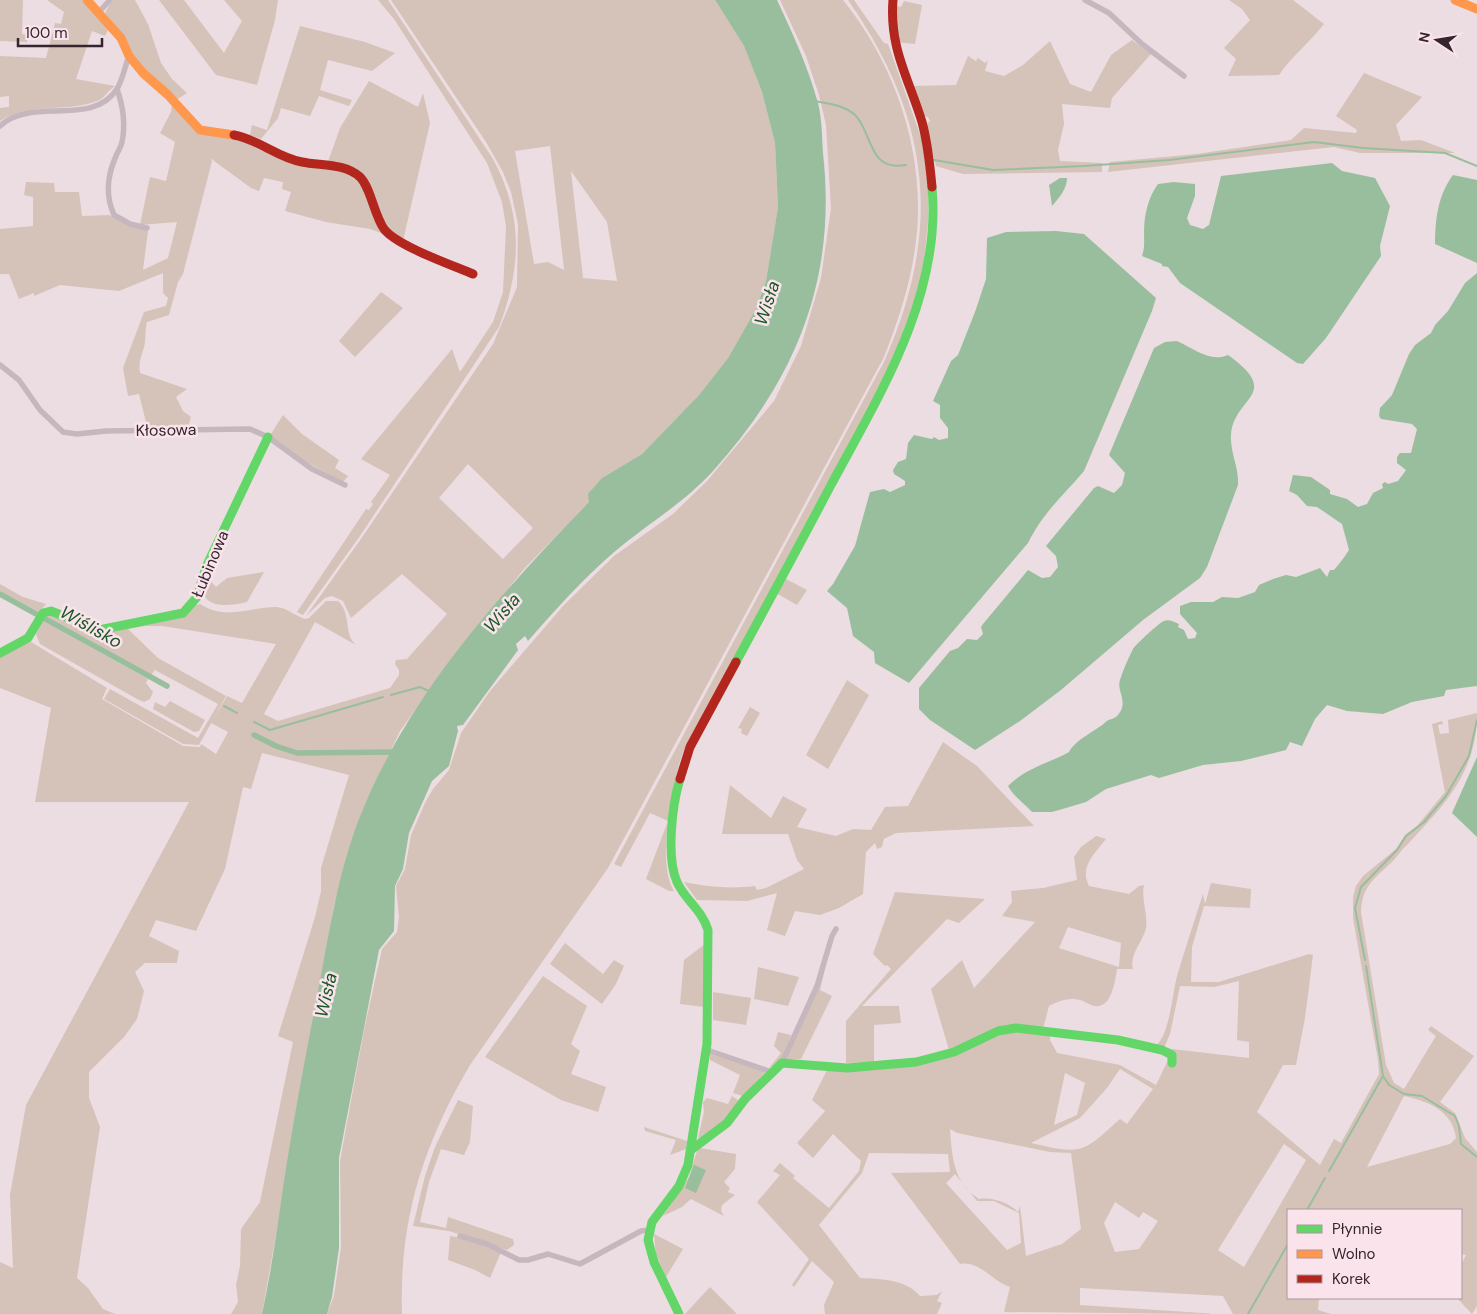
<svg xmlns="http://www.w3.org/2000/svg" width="1477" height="1314" viewBox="0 0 1477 1314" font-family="'DM Sans',sans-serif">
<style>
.green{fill:#d5c2b9;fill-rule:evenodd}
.water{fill:#99be9d}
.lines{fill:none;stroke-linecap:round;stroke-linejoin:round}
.stream{stroke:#99be9d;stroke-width:2}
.canal{stroke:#99be9d;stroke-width:5.5}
.street{stroke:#c5b7bd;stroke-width:5.5}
.fast{stroke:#63d668;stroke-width:9}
.slow{stroke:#ff974d;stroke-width:9}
.jam{stroke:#b3261e;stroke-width:9}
.labels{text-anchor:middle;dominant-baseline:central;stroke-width:5;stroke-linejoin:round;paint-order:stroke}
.street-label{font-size:16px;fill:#35252e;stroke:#fae3eb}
.water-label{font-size:18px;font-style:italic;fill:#195925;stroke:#fae3eb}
</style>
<rect width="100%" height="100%" fill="#ecdde2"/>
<!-- green -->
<g class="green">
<path d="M0,0h23l-1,34 6,1 -1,7 -27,-1z"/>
<path d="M47,0h35l27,28 -4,8 -13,-5 -16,48 39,7c-7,4 -11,13 -18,15 -31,12 -69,1 -97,20v-13l9,-1v-11l-9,1v-41l46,2 9,-35 6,1 3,-12z"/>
<path d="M112,0h23l13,24 13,39 11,16 15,14 -11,7 -39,-36 -15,-30 -17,-21z"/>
<path d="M159,0h25l40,53 18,-32 -18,-21h54l-3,20 -18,65 -41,-10z"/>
<path d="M378,0h10l105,159c31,57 28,110 6,168l-139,209 -57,79 -6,-3 69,-103 3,1 4,-6 -2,-2 19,-27 -29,-16 91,-110 8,23 33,-50 10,-30 3,-66 -4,-24 -15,-39 -93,-144z"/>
<path d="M391,0h324l29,46 18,46 13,51 3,64 -12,74 -10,28 -28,49 -29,37 -57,59 -40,24 -13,24 -65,67 -69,86 -55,76 -37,78 -29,96 -72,409h-31l7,-12 -2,-17 4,-19 1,-37 19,-27 33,-160 -15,-6 37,-119 6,-26v-23l28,-93 -87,-22 -11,36 -8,-2 -18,82 -29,62 -40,-11 -7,16 30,15 -2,12h-32l-10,9 9,19 -7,28 -13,18 -35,35v26l11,29 -23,151 11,10 15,21 12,5h-115v-52l13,6 -3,-73 16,-90 163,-303h-154l16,-94 -51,-20v-34l31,-12 76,46 -5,11 81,47 17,1 1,-3 15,10 12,-22 -17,-9 16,-27 15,7 34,-59 -114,-18h-17l-17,3 30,29 68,38 -27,49 -16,-1 -79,-45 6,-10 88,49 20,-34 -63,-34 -4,5 -105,-59 3,-3 46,18 105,-27c26,17 49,3 76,3 10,0 19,9 29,12l4,-1 17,-17h12c14,13 5,33 18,44l-41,-23 -51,92 14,7 112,-33 9,-13v-5l-4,-6 1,-4 11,-1 40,-45 -45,-40 -51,44 -8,-17 -11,-5 -7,2 -19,18 57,-80 130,-192 24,-57 1,-63 -7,-32 -8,-20 -17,-30zM550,146l14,123v1l-16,-8 -14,2 -19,-113zM571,171l36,51 10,59 -34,-3zM468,464l65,64 -30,31 -64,-61z"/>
<path d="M780,0h63c55,68 85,161 72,248 -5,38 -17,73 -31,109l-276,511 -138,197c-47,80 -71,155 -68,249h-75l7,-18 7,-49 -1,-86 24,-131 18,-81 15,-17 2,-15 -3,-31 9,-17 6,-34 14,-32 8,-14 16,-19 12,-37 29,-42 73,-85 51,-50 59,-42 34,-33 67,-80 27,-55 20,-68 10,-70 -5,-83 -7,-30 -13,-39z"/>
<path d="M848,0h6l30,43 4,1 34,96 6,32v50l-5,50 -7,32 -35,82 -198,366c-11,31 -27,111 -9,139h-5l-23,-12 22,-58 -18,-8 -29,54 -7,-3 270,-502c59,-133 47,-243 -36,-362z"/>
<path d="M1229,0h64l31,24c-14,18 -32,32 -45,51l-51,1 8,-17 -12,-11 26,-28 -8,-11z"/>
<path d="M904,1l18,4 -7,39 -18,-2v-36l4,1z"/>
<path d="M300,26l65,16 30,11 -23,18 -44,-11 -8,30 32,10 -3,6 -30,-10 -9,20 -29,-8 -3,10 -17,21 -11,-4 2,-10 15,5z"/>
<path d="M1132,40l19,14 -39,44 -2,10 -48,-4 2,20 -6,26 2,11 42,2v9l-139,2 -27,-8 -10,-41 4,-4 -2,-4 -5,-1 -10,-30 43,-1 12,-29 8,5 2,-3 7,5 3,-3 -3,11 19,5 19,-11 27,-24 20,43 21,8 20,-37z"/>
<path d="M1364,73l58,24 -26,28 5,16 20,-1 34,13h-95l-26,-6 -226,25 2,-10 87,-8 94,-14 13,-12 52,5 1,-3 -21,-14z"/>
<path d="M369,81l49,26 5,-14 7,30 -27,118 -33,-12 -44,-7 -41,-11 6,-19 -9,-3 1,-7 -19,-4 -5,13 -8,-3 -41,-30 2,3 -29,113 -5,8 -9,33 -22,7c-2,7 -1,13 -2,20 -2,13 -7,16 -5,31l47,16 -11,8 7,14 8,6 -3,10 -41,-1 -8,-32 -11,2 -5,-28 21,-56 22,-6 2,-8 -5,-5v-20l-44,18 -59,-6 -26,11v-3l-15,6 -10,-25h-9v-45l33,-3v-29l-9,-2 2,-13 28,1 1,9h24l3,24 27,-1 39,16 -5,39 25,-12 9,-36 -37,3 10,-48 16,4 9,-39 -15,-9 11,-21 1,-8 28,27 51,10 75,26 14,-39z"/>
<path d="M381,292l22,16 -48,49 -16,-16z"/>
<path d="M283,415l19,19 37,26 -4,8 13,8 -5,6 -46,-25 -24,-19 -2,-4z"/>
<path d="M264,572l-17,30c-23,6 -53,6 -41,-26l10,11 11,-9z"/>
<path d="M786,579l21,11 -10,15 -21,-12z"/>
<path d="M0,584l23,13 23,7 -7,8 -39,-21z"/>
<path d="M43,621l105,58 -2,4 7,9 -3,7 -6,3 -7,-3 -97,-55 -4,-10z"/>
<path d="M847,680l22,15 -41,74 -22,-14z"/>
<path d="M170,701l35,19 -6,11 -5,1 -41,-23 2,-7 10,5z"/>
<path d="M750,707l10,6 -13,23 -6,-3 1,-4 -4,-1z"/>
<path d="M1477,713c0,59 -32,91 -70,132 -6,5 -10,12 -15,17 -18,17 -30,24 -31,50l25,153 8,18 10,6 32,-53 -8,-6 3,-4 43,30 -34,46 15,11 10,25 12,14v154l-5,8 -15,-16h4v-33l5,-10 -5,-1v-44h-173v88h31l-1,12 13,4h-98l-10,-18 -143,-8v17l138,9 -214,-2 6,-25c-18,-6 -31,-27 -50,-23l-69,-91 59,-1 -2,-18 -79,-1 -7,20 -43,52 41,53c20,1 46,1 60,18l17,-1 5,-4 -5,10 5,2 -5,11h-112l-1,-9 10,-23 -22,-21 -18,26 -2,-2 17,-26 -52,-57 23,-27 -7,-4 7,-8 15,13 -2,2 36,30 30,-37 2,-10 -28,-27 -20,24 -16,-15 28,-32 -13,-11 15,-30 77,-4 107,-36 39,5v5l7,13 63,12 36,20 14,-29 -14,-10c14,-13 16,-51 21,-70 8,-27 17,-54 26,-82l2,10 6,-21 40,6 -1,19 -46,-2 -12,41 -1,35h28l90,-28 4,1 -8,63 -9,47h-13l-26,47 63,53 14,-26 7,4 38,-69 -1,-14 -25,-142v-21l3,-11 7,-10 33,-27 9,-14 12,-9 28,-34 -13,-68 10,-3 1,3 -5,1 2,9 9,-1 -1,-13zM1239,981l-2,59 12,2v16l-85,-10 6,-14 10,-48 34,1zM1120,1069l33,20 -26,35 -7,-5c-11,9 -24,24 -38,29 -15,5 -36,-2 -51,-5l49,-25 27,-30zM1065,1073l20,10 -8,32 -23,10zM1404,1096c24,5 49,15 52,42l-6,6 -83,23zM950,1129l7,4 93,19 21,1 10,76 -19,15 -36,12 -6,-50 -2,6c-9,-9 -25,-15 -39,-13 -26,-16 -27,-43 -29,-70zM1284,1144l22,16 -62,107 -26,-17zM955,1174l22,27h17l25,12 2,30 -14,7 -61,-67zM1115,1202l24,16 4,-6 15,9 -19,28 -24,3 -11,-29z"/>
<path d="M943,742l34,24 57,60 -138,7 -12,6 -2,8 -5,2 -2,-6 -9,9 -3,42 -24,14 -19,7 -25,-4 -10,25 -18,-6 10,-37 -30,8 -50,-1 -13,-18c24,5 47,7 71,4l2,4 9,-2 38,-19 -7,-9 -9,-26h-66l8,-49 41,33 12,-22 24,13 -10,18 39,9 17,-7 18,1 14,-23 23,-1z"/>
<path d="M1096,836l10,3c-11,14 -27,28 -17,47l40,8 10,-8 5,-1c-3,14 4,29 2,43 -3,14 -17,26 -13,41h-16c-2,12 -5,40 -23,37 -5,-1 -9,-5 -14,-6 -10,-3 -22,1 -31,6l-6,23 -20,-4 -74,25 -18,-61 31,-29 12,28 61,-66 -33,-6 10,-14 -1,-11 32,-3 34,-8 -3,-23 7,-10zM1068,927l53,16 -2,24 -60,-19z"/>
<path d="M895,892l90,7 -26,24 -12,-4 -85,87h37l2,17 -27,2v37l-28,1v-42l45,-52 -4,-4 -2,1 -12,-12z"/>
<path d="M565,943l38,31 11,-14 10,6 -8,18 -14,20 -52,-40z"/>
<path d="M705,944v63l-25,-3 4,-44z"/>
<path d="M758,967l41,10 -11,29 -34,-7z"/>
<path d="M823,969h2l-5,21 12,6 -31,63h-14z"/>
<path d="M543,976l44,30 -16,38 9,7 -9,23 35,13 -8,25 -37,-12 -76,-43z"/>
<path d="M713,992l38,6 -5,27 -33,-5z"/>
<path d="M778,1032l13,3c-4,13 -8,28 -22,33l12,-15 -7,-7z"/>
<path d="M710,1054l53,17 2,2 -22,23 -10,-3 7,-18 -30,-15z"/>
<path d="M732,1096l7,5 -13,18 -25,21 -3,-2 6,-26 -1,-10 4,-4 21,6z"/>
<path d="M458,1100l15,6 -3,36 -6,13 -23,-6 -12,33 -9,40 26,6 2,-11 65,22 1,6 -7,5 -58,-19 -36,-5 12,-50 10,-29z"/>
<path d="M644,1127l43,14 -1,8 -16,6 6,-15 -31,-9z"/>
<path d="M700,1148l36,6 -1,15 -11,13 6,6 -2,4 7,3 -13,10 -1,6 3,5 -33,-17 -9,8 -19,9 26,-39 8,-26z"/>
<path d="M654,1234l29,15 -17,28 -10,-23z"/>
<path d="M450,1236l18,3 33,13 -11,26 -15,-8 -27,-10z"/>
<path d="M710,1287l27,27h-52z"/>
</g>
<!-- water -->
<g class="water">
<path d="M715,0h62c16,34 31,67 41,103 4,16 4,34 5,50 14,125 -26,225 -110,318 -30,33 -66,53 -100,82 -31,27 -58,57 -85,88l-3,-5 -9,8 2,6 -55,75 -6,1 1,5 -9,35 -17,15 -23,52 -6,36 -8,17 -1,45 -15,19 -40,208v90l-7,49 -5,17h-65c11,-50 17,-101 25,-152 10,-62 22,-124 34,-186 10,-56 20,-114 42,-167 49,-118 138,-216 226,-307l-1,-8 14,-16 40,-24 57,-59 29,-37 28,-49 10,-28 12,-74 -3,-64 -13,-51 -18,-46z"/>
<path d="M1332,163l10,8 33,7 15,28 -10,40 1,10 -55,82 -23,26 -6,-1 -117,-80 -12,-16 -6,-1v-2l-20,-8c3,-8 2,-16 2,-24 0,-16 4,-35 14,-48l16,-2 21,2v12l-8,22 3,7 13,4 6,-4 12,-49z"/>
<path d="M1453,175l24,5v83l-42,-19c0,-25 3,-49 18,-69z"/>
<path d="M1060,178h7c0,11 -8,20 -15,28l-3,-21z"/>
<path d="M1056,231l28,3 72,64 -4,13 -68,160c-21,25 -40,40 -56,72l-119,140 -34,-20 -1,-11 -21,-16 -6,-28 -20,-17 6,-7 22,-38 15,-54 14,-3 6,3 15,-7v-4l-11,-7 -1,-4 5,-8 8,-3 2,-16 6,-8 18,4 2,-2 5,3 9,-2v-10l-8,-10v-13l-7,-4 18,-40 7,-6 17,-43 11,-33 1,-41 19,-6z"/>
<path d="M1477,273v413l-31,4 -2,6 -32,6 -29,12 -36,-3 -20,-6 -12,14 -13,27 -12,-4 -4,8 -45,11 -38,4 -44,13 -8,-3 -45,14 -20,13 -20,6 -14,4h-20c-7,-8 -18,-15 -24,-26 18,-18 39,-22 61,-34 7,-13 27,-21 38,-31 3,-2 7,-2 10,-5 13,-13 -1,-25 3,-36 3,-10 9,-23 13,-31 2,-4 27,-27 31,-28 5,-2 10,1 15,3l-1,3 6,3 4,9 7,-1 2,-5 -17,-19v-8l11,-4h22l9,-5 16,1 17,-6 4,-7 14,-6 13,-4 10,2 24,-9 7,9 3,-7h4c5,-6 10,-12 15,-20l-7,-26 -25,-17 -10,-1 -10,-11 -8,-4 4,-16 18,2 19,13v4l17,5 11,8 9,-3 6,-11 10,-5 -1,-4 3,-2 3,2 10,-3 8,-11 -9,-7v-6l3,-4h11l6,-24 -5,-5 -31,-5 -2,-3 1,-8 12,-13 17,-41 6,-9 16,-12 4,-8 13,-14 17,-28z"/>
<path d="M1177,341c16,7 33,22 51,14 56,40 5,42 3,80 -1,18 8,32 7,50l-31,82 -7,11 -57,42 -82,70 -41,31 -45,29 -45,-30 -11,-11v-21l31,-37 8,-3 9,-9 10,1 6,-6 -2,-7 2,-3 45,-54 14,8 8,-1 8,-10 -2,-11 -10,-10 48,-58 4,-2 16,7 8,-8 3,-12 -16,-18 45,-107 11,-6z"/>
<path d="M1477,757v80l-25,-24z"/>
<path d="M694,1165l12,5 -10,23 -11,-5z"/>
</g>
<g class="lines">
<!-- stream -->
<g class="stream">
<path d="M815,101c14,3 29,4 40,14 18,17 12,57 51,50"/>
<path d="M934,160l59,10 91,-4 85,-6 145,-18 49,6 82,5 32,13"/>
<path d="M391,695l29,-8 11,5"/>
<path d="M224,706l13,7"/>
<path d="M254,722l16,8 113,-33"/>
<path d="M1365,960l-10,-52 6,-21 36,-37 9,-14 18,-14 22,-26 23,-40 8,-36"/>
<path d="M1366,966l17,110 6,9 15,9 18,2 33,20 4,10 2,18 16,13"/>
<path d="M1329,1171l54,-95"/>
<path d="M1307,1210l18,-32"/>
<path d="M1248,1314l40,-70"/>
</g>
<!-- canal -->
<g class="canal">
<path d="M0,594l167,92"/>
<path d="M254,735l22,11 21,7 101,-1"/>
</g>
<!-- street -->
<g class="street">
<path d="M1085,0l24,13 33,31 42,32"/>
<path d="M99,12l11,-12"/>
<path d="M117,89c6,17 9,34 5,53 -1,5 -4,9 -6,14 -9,20 -11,39 -2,59l16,9 17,4"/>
<path d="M0,126c31,-30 92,2 117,-37 6,-10 8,-23 12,-33"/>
<path d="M0,365l19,15 21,30 23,22 14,2 29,-3 144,-2 18,8 44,32 33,16"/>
<path d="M707,1050l65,22"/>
<path d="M782,1063l35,-77 15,-50 4,-7"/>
<path d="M460,1236l27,8 32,16h9l20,-6 32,10 61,-33 8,-1"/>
</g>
<!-- fast -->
<g class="fast">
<path d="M0,653l28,-15 15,-25 8,-2 48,19 84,-17 14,-16 9,-30 62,-130"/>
<path d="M736,662c32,-59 64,-118 95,-177 49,-91 111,-190 101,-298"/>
<path d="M691,1150l36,-27 18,-24 37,-36 65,5 69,-6 38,-10 44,-21 18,-3 102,12 44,10 10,5v8"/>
<path d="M679,1314l-25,-52 -6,-22 4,-18 27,-36 9,-21 19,-121 1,-114c-6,-20 -23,-30 -31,-48 -11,-25 -5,-77 3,-103"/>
</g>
<!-- slow -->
<g class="slow">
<path d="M87,0l34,38 8,18 14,17 25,22 32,35 34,5"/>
<path d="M1455,0l22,9"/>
</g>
<!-- jam -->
<g class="jam">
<path d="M893,0c-4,48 16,79 29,122 6,22 8,43 10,65"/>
<path d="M234,135c24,4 44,23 68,27 19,4 42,1 58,15 11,11 14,38 24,52 13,17 68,36 89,45"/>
<path d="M680,779l10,-32 46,-85"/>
</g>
</g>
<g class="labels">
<!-- street labels -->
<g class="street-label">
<text transform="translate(166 430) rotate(-1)">Kłosowa</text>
<text transform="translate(210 564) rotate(-67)">Łubinowa</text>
</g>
<!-- water labels -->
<g class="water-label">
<text transform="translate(767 303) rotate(-72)">Wisła</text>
<text transform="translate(502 613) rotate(-49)">Wisła</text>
<text transform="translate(91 627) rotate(29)">Wiślisko</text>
<text transform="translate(326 995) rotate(-77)">Wisła</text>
</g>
</g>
<!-- legend -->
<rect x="1287" y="1209" width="175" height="90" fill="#fae3eb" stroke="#ab979f"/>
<rect x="1297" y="1225" width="25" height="8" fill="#63d668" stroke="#ab979f"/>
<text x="1332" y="1234" font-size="15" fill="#35252e">Płynnie</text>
<rect x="1297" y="1250" width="25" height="8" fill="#ff974d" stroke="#ab979f"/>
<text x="1332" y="1259" font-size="15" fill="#35252e">Wolno</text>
<rect x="1297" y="1275" width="25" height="8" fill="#b3261e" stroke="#ab979f"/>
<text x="1332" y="1284" font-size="15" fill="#35252e">Korek</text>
<!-- north arrow -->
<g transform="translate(1437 40) rotate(282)" stroke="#fae3eb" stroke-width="4" paint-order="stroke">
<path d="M0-4L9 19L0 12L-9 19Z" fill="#35252e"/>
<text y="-8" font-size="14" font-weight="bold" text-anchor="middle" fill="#35252e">N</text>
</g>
<!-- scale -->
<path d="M18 38v8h84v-8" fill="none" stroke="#35252e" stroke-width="2.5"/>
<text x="25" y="38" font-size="15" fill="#35252e" stroke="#fae3eb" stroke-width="4" paint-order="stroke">100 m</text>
</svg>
